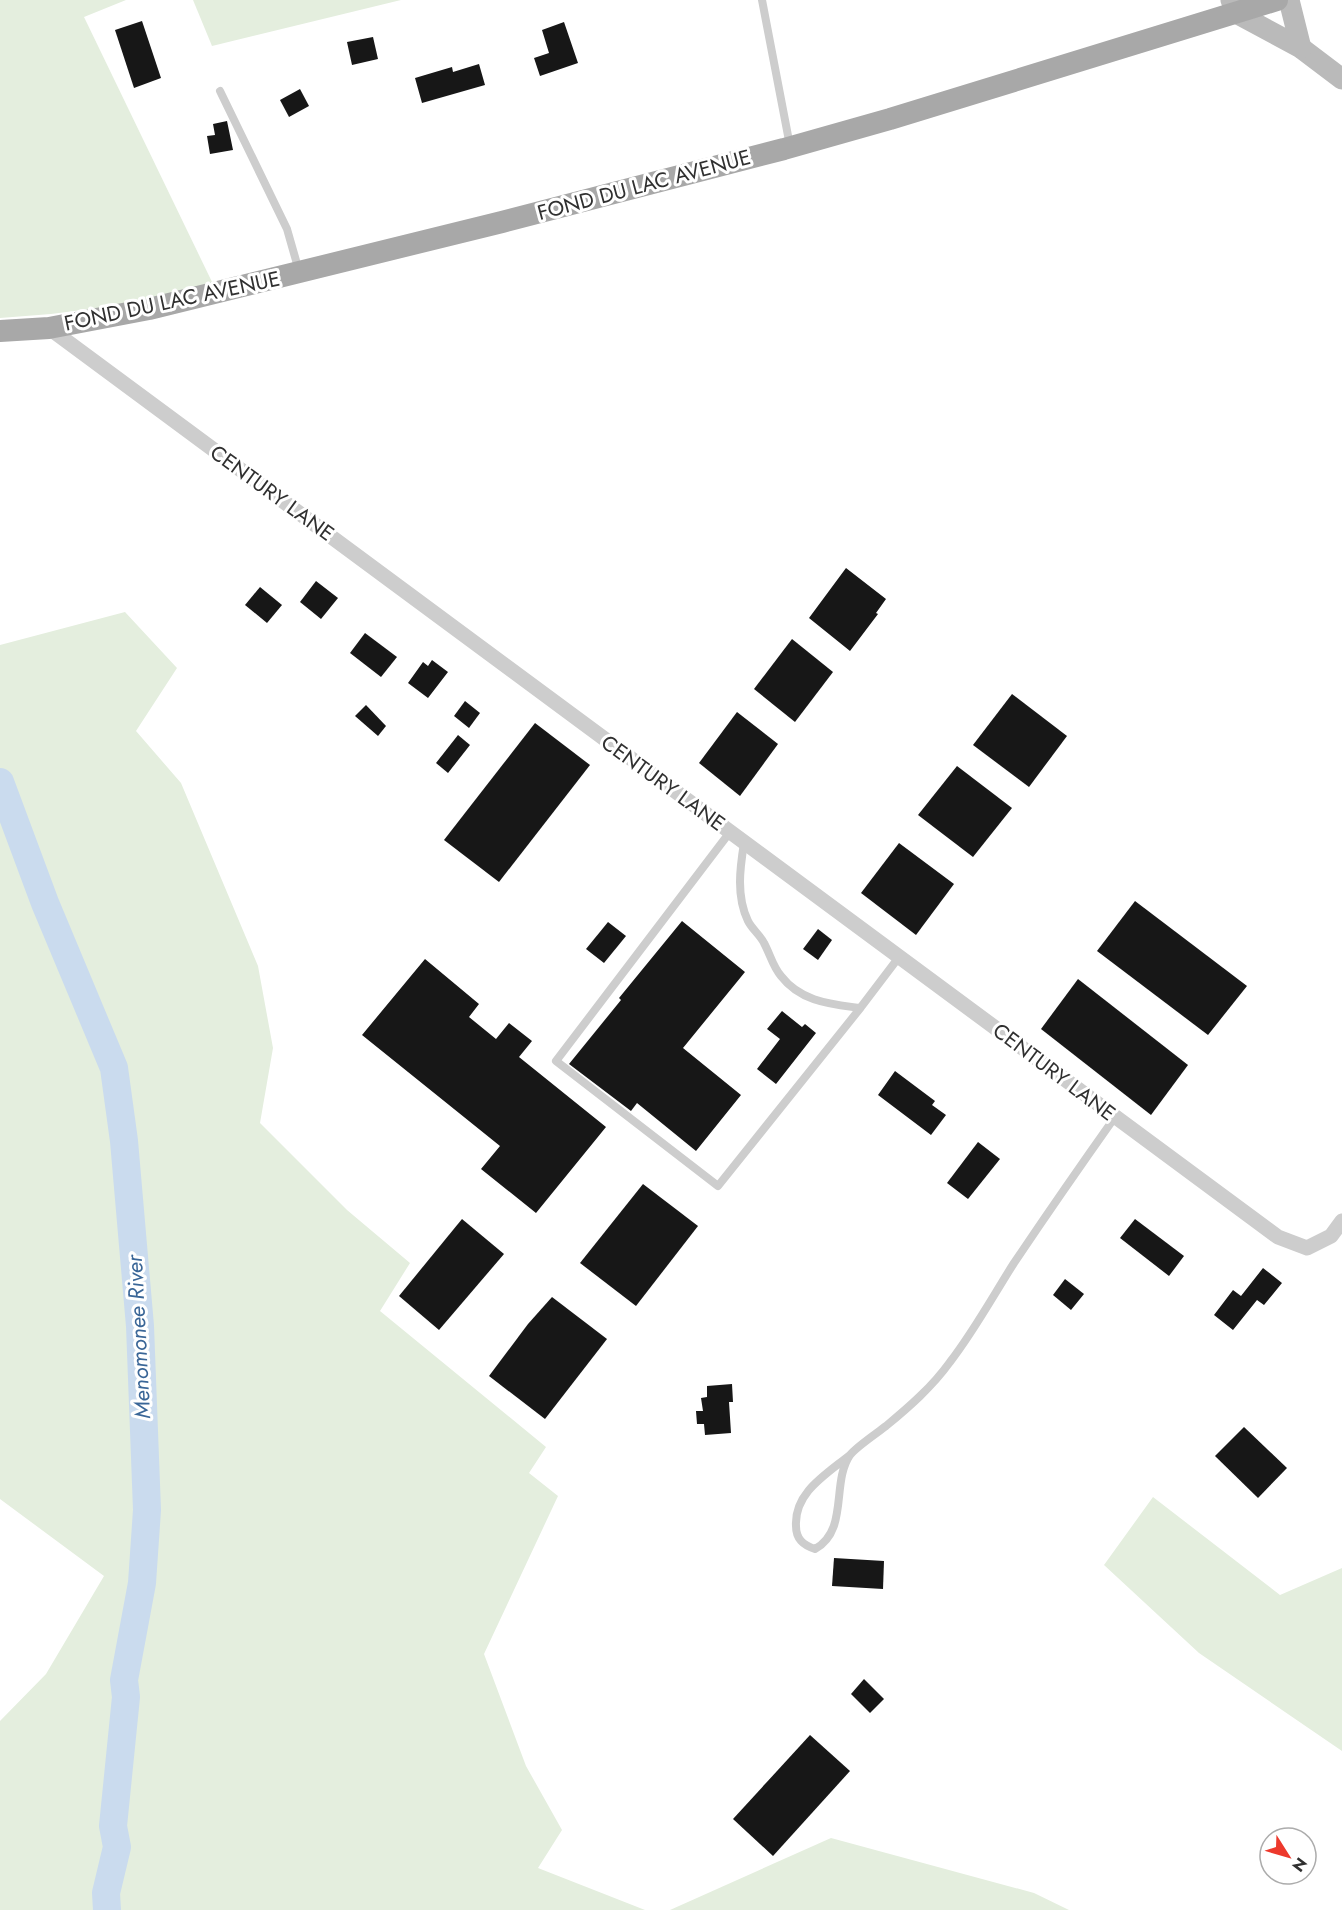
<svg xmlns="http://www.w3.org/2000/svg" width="1342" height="1910" viewBox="0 0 1342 1910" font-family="Jost,sans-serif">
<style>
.green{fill:#e4eede}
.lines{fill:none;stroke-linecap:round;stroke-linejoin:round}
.river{stroke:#cadbee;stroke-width:28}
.building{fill:#171717}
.lane{stroke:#cdcdcd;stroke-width:8}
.street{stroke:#cdcdcd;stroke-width:15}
.secondary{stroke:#bababa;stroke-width:21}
.primary{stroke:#a8a8a8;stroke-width:22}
.labels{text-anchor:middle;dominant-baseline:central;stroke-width:6;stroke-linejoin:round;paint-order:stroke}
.street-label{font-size:21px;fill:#303030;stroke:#fff}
.water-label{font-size:22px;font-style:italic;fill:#3a6697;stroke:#fff}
</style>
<rect width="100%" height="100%" fill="#fff"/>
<!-- green -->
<g class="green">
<path d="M0,0h126l-42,17 129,267 -107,23 -55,7 -51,4z"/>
<path d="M193,0h208l-189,46z"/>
<path d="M125,612l52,56 -41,63 45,52 77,183 15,82 -13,75 87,87 63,53 -30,48 166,136 -17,26 29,23 -74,158 42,112 36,64 -24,38 107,42h-645v-189l46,-47 58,-98 -104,-77v-854z"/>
<path d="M1153,1497l127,98 62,-27v183l-143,-98 -95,-88z"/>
<path d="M831,1838l203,55 35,17h-399z"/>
</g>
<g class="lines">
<!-- river -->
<path class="river" d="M0,782l45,121 69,165 10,73 16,185 7,184 -5,73 -18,97 2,17 -13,129 4,21 -11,46 1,17"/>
</g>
<!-- building -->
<g class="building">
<path d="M142,21l19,57 -27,10 -19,-58z"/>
<path d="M564,22l14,41 -38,13 -6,-18 15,-5 -7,-23z"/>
<path d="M373,37l5,22 -26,6 -5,-23z"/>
<path d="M479,64l6,21 -63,18 -7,-25 37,-11 1,5z"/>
<path d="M300,89l9,17 -20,11 -9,-17z"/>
<path d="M227,121l6,29 -23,4 -3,-18 8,-1 -2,-11z"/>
<path d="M846,568l40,31 -10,14 2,1 -28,37 -41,-33z"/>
<path d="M316,581l22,17 -17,21 -21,-17z"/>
<path d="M260,587l22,18 -15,18 -22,-18z"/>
<path d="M365,633l32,24 -16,20 -31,-24z"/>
<path d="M792,639l41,33 -38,50 -41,-33z"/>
<path d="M432,660l16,12 -20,26 -20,-15 15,-21 5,4z"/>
<path d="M1012,694l55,42 -38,51 -56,-42z"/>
<path d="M465,701l15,12 -11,15 -15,-12z"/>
<path d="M366,705l20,21 -8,10 -23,-20z"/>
<path d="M737,712l41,32 -38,52 -41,-33z"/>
<path d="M535,723l55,42 -91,117 -55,-42z"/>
<path d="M458,735l12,10 -22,28 -12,-10z"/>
<path d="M957,766l55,42 -39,49 -55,-42z"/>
<path d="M899,843l55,41 -38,51 -55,-42z"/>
<path d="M1135,901l112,85 -39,49 -111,-84z"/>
<path d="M682,921l63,51 -62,76 58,47 -45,56 -59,-48 -6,8 -62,-47 52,-64 -2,-2z"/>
<path d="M608,922l18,14 -22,27 -18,-14z"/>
<path d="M818,929l14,11 -14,20 -15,-11z"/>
<path d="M425,959l54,45 -10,13 27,22 13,-16 23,18 -13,16 87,70 -70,86 -55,-44 19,-23 -138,-111z"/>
<path d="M1078,979l110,86 -37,50 -110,-86z"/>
<path d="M782,1011l20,16 3,-3 11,9 -40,51 -19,-15 23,-30 -13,-10z"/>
<path d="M895,1071l40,30 -3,4 14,10 -15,20 -53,-40z"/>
<path d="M978,1142l22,17 -32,40 -21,-16z"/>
<path d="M643,1184l55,42 -62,80 -56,-43z"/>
<path d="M462,1219l42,35 -65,76 -40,-34z"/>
<path d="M1135,1219l49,37 -15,20 -49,-38z"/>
<path d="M1263,1268l19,15 -18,22 -7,-5 -24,30 -19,-15 19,-25 8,6z"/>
<path d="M1065,1279l19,15 -13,16 -18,-15z"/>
<path d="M552,1297l55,42 -62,80 -56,-43 39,-52z"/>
<path d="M732,1384l1,18h-4l2,31 -26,2 -1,-11h-7l-1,-13h7l-2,-13 6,-1v-11z"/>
<path d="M1244,1427l43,41 -29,30 -43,-42z"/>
<path d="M834,1558l50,3 -1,28 -51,-3z"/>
<path d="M864,1679l20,20 -14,14 -19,-19z"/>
<path d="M810,1735l40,36 -77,85 -40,-37z"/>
</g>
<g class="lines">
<!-- lane -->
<g class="lane">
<path d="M762,0l28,146"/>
<path d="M220,91l67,138 12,42"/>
<path d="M730,832l-174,229 162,125 140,-175 41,-54"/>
<path d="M744,843c-4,25 -8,53 4,78 4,8 12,14 16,22 6,11 9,24 17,33 20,26 50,28 79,32"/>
<path d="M851,1454c-24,20 -57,38 -55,72 0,13 7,19 19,23 34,-19 16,-66 35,-94 6,-8 27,-22 36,-29 23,-19 46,-39 64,-64 24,-31 43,-66 64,-99 33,-49 67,-98 101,-146"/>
</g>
<!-- street -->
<path class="street" d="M49,328l1229,909 29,11 24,-12 11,-15"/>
<!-- secondary -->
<g class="secondary">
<path d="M1231,0l5,13 65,35 41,31"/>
<path d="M1289,0l12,48"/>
</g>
<!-- primary -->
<path class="primary" d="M0,331l49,-3 100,-19 353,-87 282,-73 106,-30 387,-119"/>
</g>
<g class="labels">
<!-- street labels -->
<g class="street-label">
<text transform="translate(644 185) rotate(-15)">FOND DU LAC AVENUE</text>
<text transform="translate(172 301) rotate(-12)">FOND DU LAC AVENUE</text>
<text transform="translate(272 493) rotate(36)">CENTURY LANE</text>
<text transform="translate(663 783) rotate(36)">CENTURY LANE</text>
<text transform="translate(1054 1072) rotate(37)">CENTURY LANE</text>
</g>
<!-- water labels -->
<g class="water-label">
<text transform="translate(138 1337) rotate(-93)">Menomonee River</text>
</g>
</g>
<!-- north arrow -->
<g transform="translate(1288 1856) rotate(127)"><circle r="28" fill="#ffffff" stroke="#acacac" stroke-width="1.5"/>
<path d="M0-4.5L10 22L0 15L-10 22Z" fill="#ed392c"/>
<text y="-9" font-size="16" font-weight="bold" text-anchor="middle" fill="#303030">N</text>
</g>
</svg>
